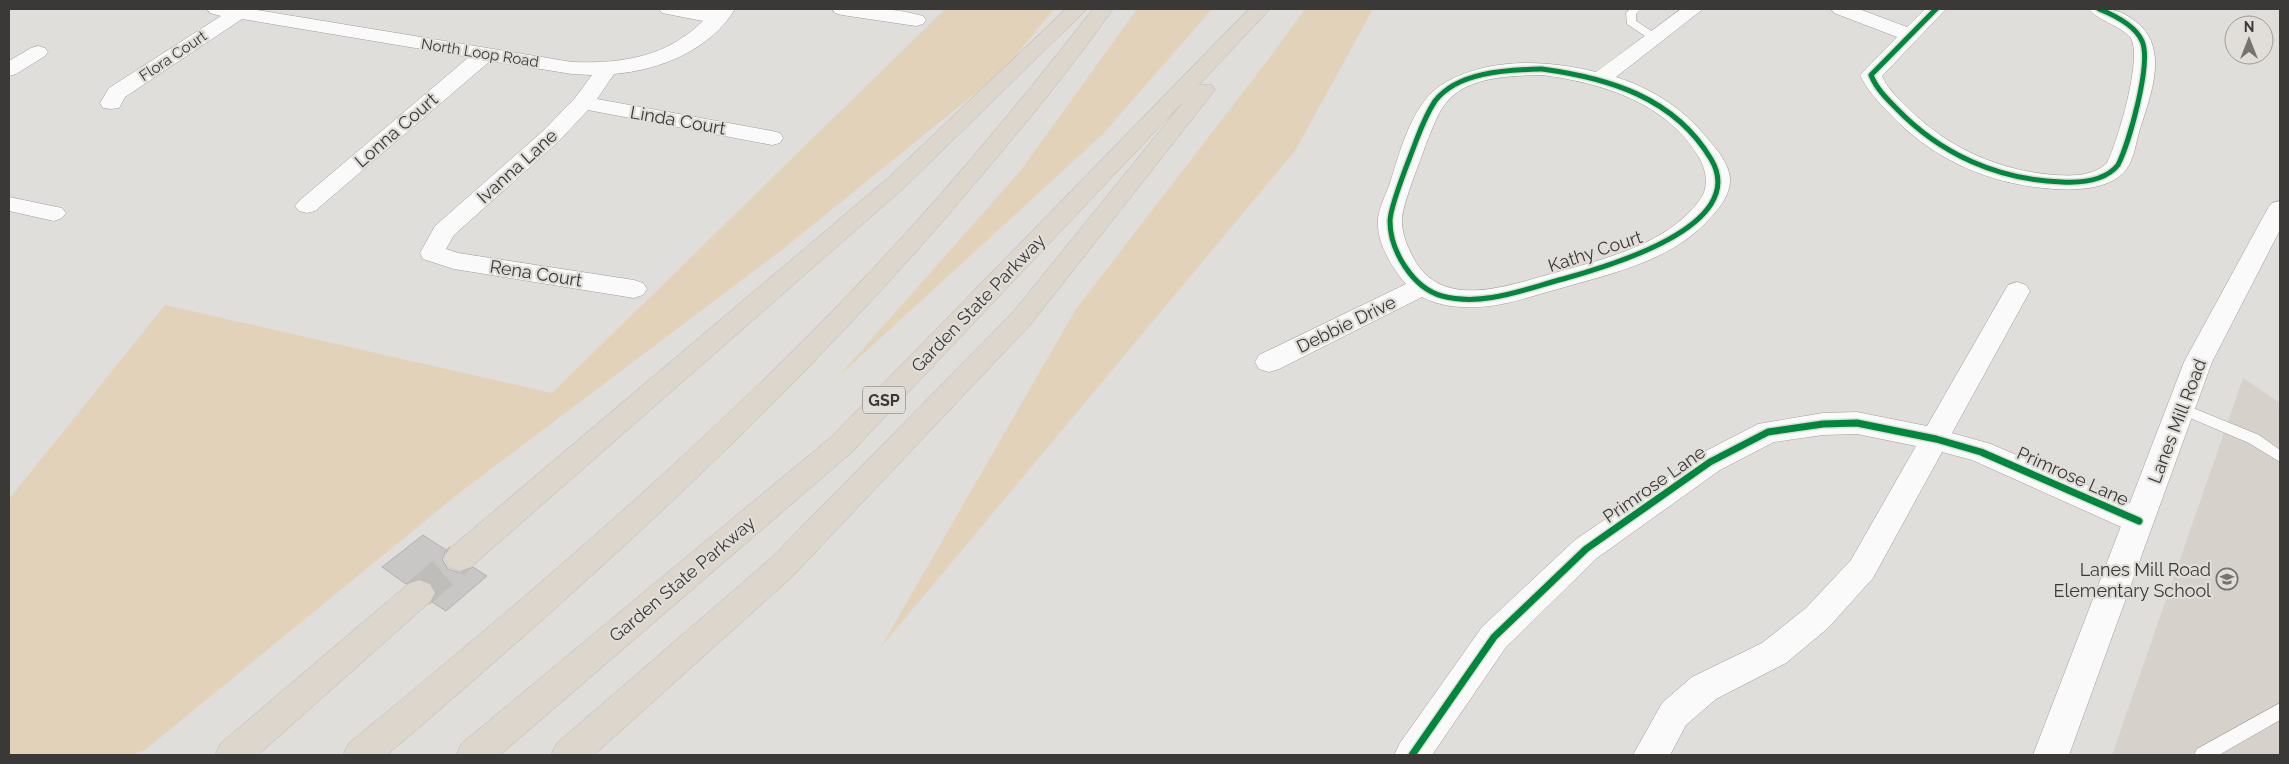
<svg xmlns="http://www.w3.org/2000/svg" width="2289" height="764" viewBox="0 0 2289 764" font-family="Raleway,sans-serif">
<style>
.built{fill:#d6d1ca}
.green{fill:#e2d2ba}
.building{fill:#c9c7c5;stroke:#b2b1af}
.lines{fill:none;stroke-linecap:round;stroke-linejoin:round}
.highway-tunnel{stroke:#bfbdba;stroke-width:31;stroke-dasharray:31 15;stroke-linecap:butt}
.lane-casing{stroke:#a09e9c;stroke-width:1}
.street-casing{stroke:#a09e9c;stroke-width:1}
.secondary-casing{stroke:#a09e9c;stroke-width:1}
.highway-casing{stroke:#bab9b8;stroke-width:1}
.lane{fill:#fafafa;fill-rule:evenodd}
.street{fill:#fafafa;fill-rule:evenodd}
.secondary{fill:#fafafa;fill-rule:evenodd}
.highway{fill:#dcd6cc;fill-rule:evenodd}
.cycleway-far1-casing{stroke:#e1deda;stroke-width:8}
.cycleway-casing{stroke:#e1deda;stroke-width:10}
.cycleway-far1{stroke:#00873e;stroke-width:5}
.cycleway{stroke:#00873e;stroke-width:7}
.labels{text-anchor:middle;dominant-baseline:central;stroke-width:4.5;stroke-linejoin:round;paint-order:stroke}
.far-street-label{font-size:15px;fill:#3a3937;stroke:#e1deda}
.shield{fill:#e1deda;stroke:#6c6a68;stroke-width:1}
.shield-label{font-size:16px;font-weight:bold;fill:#3a3937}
.street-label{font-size:18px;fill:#3a3937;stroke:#e1deda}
.poi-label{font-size:18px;fill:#3a3937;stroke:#e1deda;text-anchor:end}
</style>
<rect width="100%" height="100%" fill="#e0dedb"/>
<!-- built -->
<path class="built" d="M2243,378l37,25v352h-168z"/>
<!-- green -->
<g class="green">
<path d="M945,9h109l-51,62 -220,178 -325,245 -313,256 -14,5h-122v-256l156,-194 387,88z"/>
<path d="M1137,9h75l-109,125 -264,242 182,-206z"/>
<path d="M1305,9h68l-78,142 -414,496 195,-338 188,-244z"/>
</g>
<!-- building -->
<path class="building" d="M423,535l23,15 -4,9 6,10 13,4 12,-6 14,9 -41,35 -14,-9 5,-10 -6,-10 -13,-4 -12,6 -24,-17z"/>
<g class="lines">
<!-- highway-tunnel -->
<path class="highway-tunnel" d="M419,593l41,-35"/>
<!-- lane casing -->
<g class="lane-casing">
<g id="lane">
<path d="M1630,9h11l-5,5v7l23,15v4h-8l-24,-16 -1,-11z"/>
<path d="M2181,403l78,32 21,15v12l-31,-19 -73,-31 -2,-4z"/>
<path d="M2280,703v17l-61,35h-25l3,-6z"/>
</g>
</g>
<!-- street casing -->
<g class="street-casing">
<g id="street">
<path d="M207,9h44l321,53c49,2 95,-5 131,-41l-41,-8 -3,-4h76c-25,41 -75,61 -121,65l-17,25 175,32 8,2 3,5 -3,5 -8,2 -184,-35 -29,31 -105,94 -8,14 12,4 176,27 9,3 4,6 -4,6 -9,3 -180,-29 -31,-10 -3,-6 15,-27 108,-95 32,-33 17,-23 -20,-1 -82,-13 -175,150 -8,2 -8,-2 -4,-5 4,-5 170,-144 -227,-38 -117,78 -6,11 -8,1 -8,-1 -3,-5 9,-15 112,-72 -11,-3z"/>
<path d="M832,9c30,-2 62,-1 91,7l3,4 -3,4 -7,2 -74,-11 -7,-2z"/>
<path d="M1681,9h22l-87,68c37,12 68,32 92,62 10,12 23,27 22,43 -1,13 -9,24 -17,33 -39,46 -100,58 -155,74 -26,7 -53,17 -80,18 -19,1 -39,-1 -56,-10l-143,72 -10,3 -10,-3 -4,-7 4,-7 147,-71c-14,-16 -30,-42 -28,-65 1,-11 7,-23 11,-33 11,-34 23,-86 57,-104 45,-25 102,-22 150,-10zM1542,75c60,8 125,27 158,84 7,14 9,29 -1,42 -33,44 -95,58 -145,72 -45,12 -113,39 -141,-16 -6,-11 -12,-26 -11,-39 2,-18 18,-56 24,-74 6,-14 11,-30 20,-41 21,-27 65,-27 96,-28z"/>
<path d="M1831,9h28l48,18 18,-18h21l-64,67c5,12 15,21 24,30 40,41 92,65 150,69 18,1 37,1 51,-12 10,-20 37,-108 23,-126 -11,-12 -33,-17 -41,-28 18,-1 31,0 46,12 35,26 16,73 5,108 -5,16 -6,36 -20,47 -18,14 -45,14 -66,13 -63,-4 -121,-29 -164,-75 -12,-12 -23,-24 -30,-39l4,-4 33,-34 -63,-24z"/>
<path d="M38,46l7,2 3,4 -3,4 -29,18 -7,2v-15l22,-13z"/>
<path d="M9,197l53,11 4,5 -4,5 -8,3 -45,-10z"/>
<path d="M2017,282l9,3 4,6 -78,142 39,11 159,68 4,9 -4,9 -11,3 -11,-3 -156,-70 -30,-8 -69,126 -45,50 -42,35 -70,36 -30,26 -16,30h-37l29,-52 30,-26 70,-34 44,-35 45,-48 65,-114 -59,-12 -34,1 -49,7 -54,28 -123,88 -91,89 -74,108h-38l6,-12 82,-116 93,-87 125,-86 58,-30 65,-11 34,-1 70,14 81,-141z"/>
</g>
</g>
<!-- secondary casing -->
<g class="secondary-casing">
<path id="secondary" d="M2280,201v29l-68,132 -143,393h-36l151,-393 84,-154 4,-5z"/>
</g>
<!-- highway casing -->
<g class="highway-casing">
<g id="highway">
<path d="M1066,9h21l-183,179 -433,379 -11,4 -11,-4 -5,-9 5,-9 439,-371z"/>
<path d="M1093,9h20c-40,57 -85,112 -130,165 -178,214 -385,401 -596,581h-44l6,-12c169,-139 337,-281 490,-439 91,-93 174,-193 254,-295z"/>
<path d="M1249,9h21l-71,76h13l3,5 -184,234 -238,252 -199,179h-43l6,-12 214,-185 242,-246 171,-211 -333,352 -351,302h-44l6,-12 369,-306z"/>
<path d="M419,580l11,4 5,9 -5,9 -172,153h-43l6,-12 187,-159z"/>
</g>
</g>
<!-- lane -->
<use href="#lane" class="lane"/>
<!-- street -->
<use href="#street" class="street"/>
<!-- secondary -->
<use href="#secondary" class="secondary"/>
<!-- highway -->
<use href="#highway" class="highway"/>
<!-- cycleway-far1 casing -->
<g class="cycleway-far1-casing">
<g id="cycleway-far1">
<path d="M1936,9l-65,66c5,13 15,23 25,33 44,46 102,72 166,74 19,1 43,-1 56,-17 11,-22 34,-102 24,-124 -7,-16 -28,-26 -43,-32"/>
<path d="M1542,69c66,9 132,28 169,90 40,67 -105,108 -148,120 -38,10 -80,28 -121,17 -29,-8 -52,-45 -52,-75 0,-16 20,-63 26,-80 5,-13 11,-28 19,-40 23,-30 73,-31 107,-32z"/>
</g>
</g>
<!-- cycleway casing -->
<g class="cycleway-casing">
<path id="cycleway" d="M1412,755l82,-118 92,-88 124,-87 58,-30 55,-8 34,-1 79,16 45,13 158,69"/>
</g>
<!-- cycleway-far1 -->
<use href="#cycleway-far1" class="cycleway-far1"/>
<!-- cycleway -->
<use href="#cycleway" class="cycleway"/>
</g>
<!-- icons -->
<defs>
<g id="school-ring" transform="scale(1.125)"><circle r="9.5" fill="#e1deda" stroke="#747370" stroke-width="1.5"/><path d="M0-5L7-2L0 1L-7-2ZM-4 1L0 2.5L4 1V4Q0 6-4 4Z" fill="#747370"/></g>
</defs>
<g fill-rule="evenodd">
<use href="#school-ring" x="2227" y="579"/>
</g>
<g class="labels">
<!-- far-street labels -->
<g class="far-street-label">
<text transform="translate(480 53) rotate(9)">North Loop Road</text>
<text transform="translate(173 56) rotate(-34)">Flora Court</text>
</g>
<!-- shield labels -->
<rect class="shield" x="863" y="386.5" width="42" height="27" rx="4"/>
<g class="shield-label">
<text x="884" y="400">GSP</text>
</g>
<!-- street labels -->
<g class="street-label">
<text transform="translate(678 120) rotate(10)">Linda Court</text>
<text transform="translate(396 130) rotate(-41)">Lonna Court</text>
<text transform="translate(517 166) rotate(-42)">Ivanna Lane</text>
<text transform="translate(1595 251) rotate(-18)">Kathy Court</text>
<text transform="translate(536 273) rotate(9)">Rena Court</text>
<text transform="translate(978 303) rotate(-46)">Garden State Parkway</text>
<text transform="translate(1346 324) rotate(-26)">Debbie Drive</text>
<text transform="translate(2177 421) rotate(-69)">Lanes Mill Road</text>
<text transform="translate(2073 476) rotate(24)">Primrose Lane</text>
<text transform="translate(1654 484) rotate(-35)">Primrose Lane</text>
<text transform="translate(682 579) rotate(-40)">Garden State Parkway</text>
</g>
<!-- poi labels -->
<g class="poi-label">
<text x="2211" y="569">Lanes Mill Road<tspan x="2211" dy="21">Elementary School</tspan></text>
</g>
</g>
<!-- border -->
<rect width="2289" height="764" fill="none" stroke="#3a3937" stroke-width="20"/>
<!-- north arrow -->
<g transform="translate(2249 40)"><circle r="24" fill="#e1deda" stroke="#9e9c99"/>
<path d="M0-4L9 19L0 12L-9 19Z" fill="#747370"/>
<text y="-8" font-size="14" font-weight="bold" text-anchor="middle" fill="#3a3937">N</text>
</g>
</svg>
